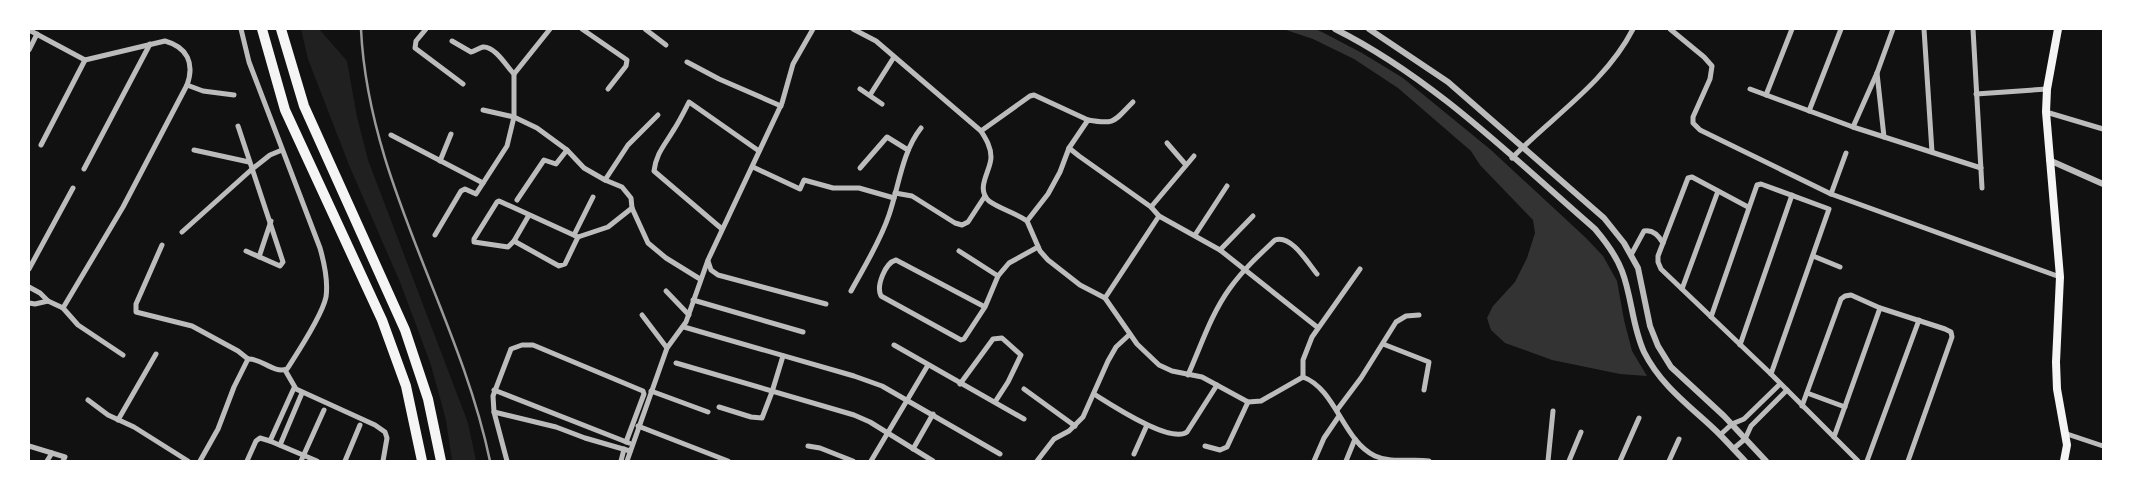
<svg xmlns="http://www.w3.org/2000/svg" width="2132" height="490" viewBox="0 0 2132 490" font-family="Mulish,sans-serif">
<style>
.green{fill:#202020}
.water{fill:#333}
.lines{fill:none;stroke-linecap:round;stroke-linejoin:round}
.minor{stroke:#bcbcbc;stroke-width:5}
.tertiary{stroke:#bcbcbc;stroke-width:6}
.secondary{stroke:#f5f5f5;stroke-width:8}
.motorway{stroke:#f5f5f5;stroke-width:10}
.rail{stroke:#9a9a9a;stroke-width:2.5}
</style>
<rect width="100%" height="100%" fill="#111"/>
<!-- green -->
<path class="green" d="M301,29h18l28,32 10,56 11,43 100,263 8,38h-24l-6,-41 -15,-55 -31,-83 -51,-117 -41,-106z"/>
<!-- water -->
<path class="water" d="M1283,29h32l7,3 40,21 41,25 88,72 95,88 17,18 14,25 7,39 8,31 15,25 -27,-2 -68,-14 -47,-17 -14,-13 -4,-12 6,-12 22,-24 12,-24 8,-25 -2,-13 -53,-55 -9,-14 -73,-63 -44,-29 -41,-20z"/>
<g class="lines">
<!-- minor -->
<g class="minor">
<path d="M241,29l8,33 71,186c4,14 8,35 6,49 -4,19 -28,55 -39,72 -14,5 -25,-11 -39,-10"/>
<path d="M426,29l-10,12 -1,7 48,36"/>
<path d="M582,29l45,31 -1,6 -18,23"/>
<path d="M645,29l21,16"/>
<path d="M853,29l23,12 105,90c5,8 10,16 10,26 0,14 -16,31 -2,44 11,8 27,12 38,20l13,30 8,9 32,25 25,13 32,46 22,21 13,6 30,6 46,25 13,-1 42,-24c33,12 40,64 72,79 17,8 36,2 54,5"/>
<path d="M1670,29l34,28 8,9 -2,13 -17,38v6l7,7 131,64 229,83"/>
<path d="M1924,29l8,123"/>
<path d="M1973,29l9,159"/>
<path d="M29,30l56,30 80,-19c22,6 30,22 22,44l-64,122 -60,101"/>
<path d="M452,41l19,11c4,-1 8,-4 12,-5 12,-1 24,20 31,27"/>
<path d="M29,50l8,-16"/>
<path d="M687,62l32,17 62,27"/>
<path d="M1877,73l7,64"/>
<path d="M187,85l16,6 31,4"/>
<path d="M860,89l22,15"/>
<path d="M1750,89l103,38 128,41"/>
<path d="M1976,94l71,-5"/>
<path d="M870,95l24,-38"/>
<path d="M1766,95l26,-66"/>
<path d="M483,110l31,7 23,11 30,22 17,18 21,12 17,7 9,11 1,10 16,35 18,15 34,21"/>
<path d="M1809,111l32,-82"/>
<path d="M2046,112l57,17"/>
<path d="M238,126l45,136 -3,4 -34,-15"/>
<path d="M1853,127l24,-54 16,-44"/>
<path d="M981,131l49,-35 4,-1 54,25"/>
<path d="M391,135l92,48"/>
<path d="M1167,143l19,22"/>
<path d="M41,145l44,-85"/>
<path d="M1069,148l10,8 72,51 8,9 61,34 97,77"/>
<path d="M194,150l55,12"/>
<path d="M1512,158c41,-42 94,-76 121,-129"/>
<path d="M440,161l11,-27"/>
<path d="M753,167l47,22 4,-9 29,8h26l35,10"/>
<path d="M860,168l27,-31 21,13"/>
<path d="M84,169l66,-125"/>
<path d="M605,180l23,-35 30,-30"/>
<path d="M895,193l17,3 43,27 7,2 6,-3 17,-26"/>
<path d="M1831,194l15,-41"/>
<path d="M517,200l27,-40 12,4 11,-14"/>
<path d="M1151,207l43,-51"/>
<path d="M1748,207l-56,-30 -4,1 -30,78v6l3,7 110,105 87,87"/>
<path d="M529,215l-15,26 -6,6 -34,-5v-3l23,-37 2,-1 79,36"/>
<path d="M1027,221l21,-27 12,-22 9,-24 19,-28c28,5 26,1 45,-18"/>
<path d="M722,229l-68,-58c2,-17 10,-25 19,-40 6,-9 11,-19 16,-29l70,49"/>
<path d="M182,232l69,-62 19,-15 12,-5"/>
<path d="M435,235l26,-44 4,-2 11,5 31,-48 7,-29v-43l36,-45"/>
<path d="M574,235l19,-38"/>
<path d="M1195,235l32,-49"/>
<path d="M514,241l45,25 6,-2 13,-27 30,-10 24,-19"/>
<path d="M162,245l-26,59v8l56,14 46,25 10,8"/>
<path d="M1220,250l33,-34"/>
<path d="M959,251l39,25"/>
<path d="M1631,255l13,-24c9,-2 15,5 19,12"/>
<path d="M1813,256l27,11"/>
<path d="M259,257l12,-36"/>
<path d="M708,261l3,9 7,5 108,29"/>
<path d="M29,269l44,-81"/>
<path d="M29,287l11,6 8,8 15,7 15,17 45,30"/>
<path d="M1682,289l36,-98"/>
<path d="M666,291l23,24"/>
<path d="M851,291c13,-24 29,-49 38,-76 10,-29 13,-63 32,-87"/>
<path d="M1105,298l54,-82"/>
<path d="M693,300l110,32"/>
<path d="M29,303l6,1 13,-3"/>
<path d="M985,307l-89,-47c-11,3 -20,26 -15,36l80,44 3,-1 21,-32 13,-31 11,-13 29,-16"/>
<path d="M642,315l25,33"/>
<path d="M1711,317l46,-132 4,-1 68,25 -58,165"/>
<path d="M684,327l170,49 28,10 118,68"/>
<path d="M1383,344l46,18 -5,28"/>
<path d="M894,345l130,74"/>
<path d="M1740,345l52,-150"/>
<path d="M676,363l178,52 16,7 63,39"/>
<path d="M285,370l11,19 79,36 10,7 2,6 -4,23"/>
<path d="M1188,375c13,-29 23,-61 42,-87 13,-18 29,-33 45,-48 16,-6 33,23 42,34"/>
<path d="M1303,377v-17l9,-23 48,-68"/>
<path d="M960,384l33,-45 9,-1 19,17 -13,27 -13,20"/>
<path d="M1024,389l51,37"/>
<path d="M494,390l135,53"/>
<path d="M651,391l57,21"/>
<path d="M1807,393l38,14"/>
<path d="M1094,394c16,10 76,50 93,38l30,-47"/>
<path d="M88,400l20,15 26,12 54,34"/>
<path d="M1802,406l39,-107 4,-3 6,-1 29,13 65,21 6,3 1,5 -44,124"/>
<path d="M719,407l32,10 11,1 10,-26 11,-36"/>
<path d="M1337,410l24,-32 35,-56 10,-6 13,-1"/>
<path d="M494,412l62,15 29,11 45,13"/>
<path d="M118,420l38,-66"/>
<path d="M638,426l90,35"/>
<path d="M2064,433l39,13"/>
<path d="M1720,435l12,-11 12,-5 36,-35"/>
<path d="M1834,437l46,-129"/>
<path d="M270,441l47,20"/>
<path d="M280,445l22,-52"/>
<path d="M29,446l36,11 -2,4"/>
<path d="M808,446l12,2 33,13"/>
<path d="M1205,446l15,4 7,-3 21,-45"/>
<path d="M913,449l20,-35"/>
<path d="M1733,449l12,-10 6,-13 36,-36"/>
<path d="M1134,454l13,-29"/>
<path d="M47,461l5,-8"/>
<path d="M200,461l18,-32 16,-42 14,-28"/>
<path d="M247,461l9,-20 4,-3 10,3 24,-53"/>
<path d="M301,461l23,-51"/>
<path d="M345,461l15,-36"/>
<path d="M507,461l-13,-49 -1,-16 18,-47 11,-4h11l110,46 1,3 -18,48"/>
<path d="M621,461l3,-12"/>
<path d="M627,461l40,-113 19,-26 22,-62 74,-157 11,-39 20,-35"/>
<path d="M871,461l57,-96"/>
<path d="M1037,461l17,-22 15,-8 14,-14 25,-56 8,-14 14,-13"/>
<path d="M1314,461l10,-23 15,-22"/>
<path d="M1346,461l9,-22"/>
<path d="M1548,461l5,-50"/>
<path d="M1569,461l12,-29"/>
<path d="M1620,461l19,-43"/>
<path d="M1669,461l10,-22"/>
<path d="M1867,461l52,-141"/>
</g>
<!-- tertiary -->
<g class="tertiary">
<path d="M1335,29c98,49 178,129 260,200 11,13 21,26 27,42 10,26 10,55 22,81 16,32 43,52 69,76 11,10 21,22 32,33"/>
<path d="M1369,29l79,53 156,136 20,25 14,25 12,58 8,20 13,21 53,49 42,45"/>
<path d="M2049,160l54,24"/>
</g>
<!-- secondary -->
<path class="secondary" d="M2058,29l-11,60 -1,23 14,165 -4,85 1,27 10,56 -3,16"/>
<!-- motorway -->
<g class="motorway">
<path d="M262,29l23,81 97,210 24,66 16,75"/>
<path d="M281,29l23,77 101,224 23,69 13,62"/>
</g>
<!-- rail -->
<path class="rail" d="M361,29c7,153 98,284 129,432"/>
</g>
<!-- border -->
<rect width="2132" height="490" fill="none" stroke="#ffffff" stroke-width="60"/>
</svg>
